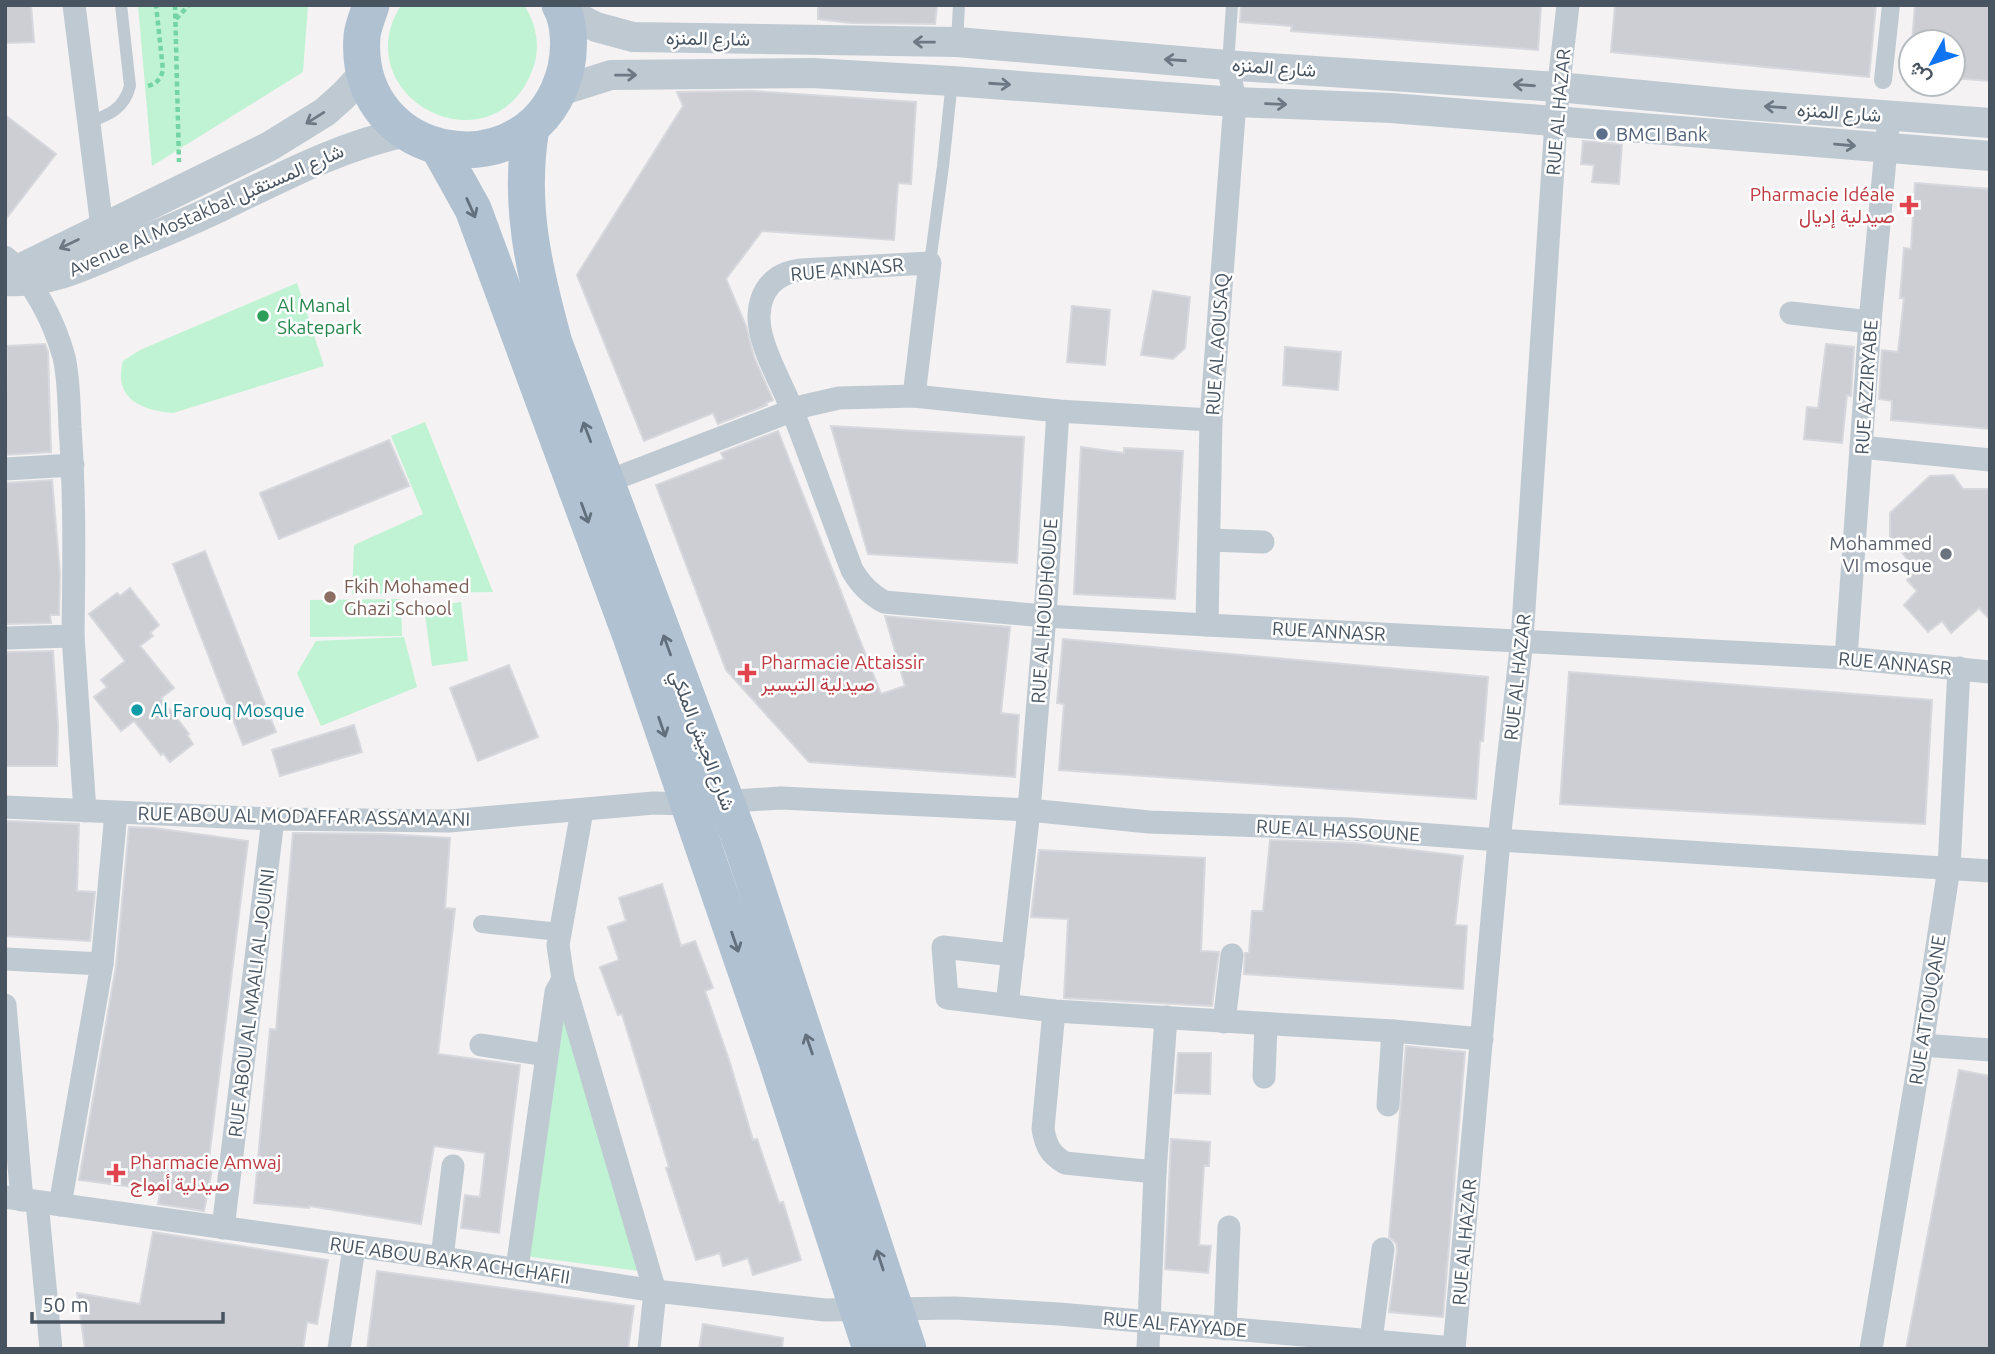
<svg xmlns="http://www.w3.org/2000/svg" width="1995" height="1354" viewBox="0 0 1995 1354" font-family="Ubuntu,Vazirmatn,sans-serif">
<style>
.green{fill:#bff3d3}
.building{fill:#ccced4;stroke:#d6d8dd;stroke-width:2}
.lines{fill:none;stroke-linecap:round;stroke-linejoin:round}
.path{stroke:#74d4a4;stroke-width:4.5;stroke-dasharray:5 3.5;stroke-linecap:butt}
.service{stroke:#bfc9d2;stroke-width:12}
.pedestrian{stroke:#bfc9d2;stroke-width:18}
.minor{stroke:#bfc9d2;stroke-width:23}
.tertiary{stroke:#bfc9d2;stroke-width:30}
.primary{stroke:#b0c1d2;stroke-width:37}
.oneway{stroke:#6c7883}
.oneway2{stroke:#62707d}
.service-dot{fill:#5c6f8a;stroke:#fff;stroke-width:2.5}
.health-dot{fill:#e0444e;stroke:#fff;stroke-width:2.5}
.leisure-dot{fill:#2e9e5b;stroke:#fff;stroke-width:2.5}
.worship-dot{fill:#6b7280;stroke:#fff;stroke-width:2.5}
.education-dot{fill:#8d6e63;stroke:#fff;stroke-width:2.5}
.culture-dot{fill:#0f9aa8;stroke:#fff;stroke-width:2.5}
.labels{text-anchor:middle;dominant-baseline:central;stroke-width:5;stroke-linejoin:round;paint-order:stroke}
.street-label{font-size:19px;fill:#485561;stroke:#fff}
.service-label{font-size:19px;fill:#4e5e75;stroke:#fff;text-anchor:start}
.health-label{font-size:19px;fill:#be3a42;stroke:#fff;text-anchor:start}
.leisure-label{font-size:19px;fill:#27864d;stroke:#fff;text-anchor:start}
.worship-label{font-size:19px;fill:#5b616d;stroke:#fff;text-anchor:end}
.education-label{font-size:19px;fill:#785e54;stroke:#fff;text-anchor:start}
.culture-label{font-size:19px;fill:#0d838f;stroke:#fff;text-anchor:start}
</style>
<rect width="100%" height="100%" fill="#f4f2f2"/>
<!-- green -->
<g class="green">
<path d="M138,5h170l-5,67 -151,94z"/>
<path d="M401,5h123c13,19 17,45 8,66 -41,103 -188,26 -131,-66z"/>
<path d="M297,283l27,83 -151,47c-33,-3 -60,-15 -50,-52l17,-11z"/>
<path d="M425,422l68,170 -141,2 2,-49 69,-31 -32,-78z"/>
<path d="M401,599l1,37 -92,1v-37z"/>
<path d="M461,602l7,59 -36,5 -8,-59z"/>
<path d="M404,637l13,50 -96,39 -24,-53 19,-32z"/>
<path d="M559,1003l81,268 -116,-15z"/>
</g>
<!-- building -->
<g class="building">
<path d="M5,5h26l3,37 -29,1z"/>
<path d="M818,5h119l-2,19 -84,-1 -33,-4z"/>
<path d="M1241,5h300l-3,45 -247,-19 1,-5 -52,-4z"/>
<path d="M1615,5h261l-7,72 -258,-25z"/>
<path d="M1915,5h75v76l-37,-3v-36h-41z"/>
<path d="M751,91l165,11 -5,82 -13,-1 -4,57 -132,-9 -36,48 20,47 8,31 19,43 -7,3 1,2 -49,19 -5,-11 -69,28 -67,-166 106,-169 -6,-14z"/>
<path d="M5,115l51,39 -51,66z"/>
<path d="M1583,141l39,3 -3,40 -27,-2 2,-17 -13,-1z"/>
<path d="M1915,183l75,6v240l-99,-9 1,-19 -13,-2 3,-49 16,2 6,-54h-4l4,-50 7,1z"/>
<path d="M1153,291l37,6 -5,51 -12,11 -32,-4z"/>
<path d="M1072,306l38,4 -5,55 -38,-3z"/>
<path d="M45,344l3,8 3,100 -46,3 2,-109z"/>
<path d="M1826,344l28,3 -3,49 -4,-1 -5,48 -38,-4 3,-32 11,1z"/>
<path d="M1285,347l56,5 -3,38 -55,-5z"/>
<path d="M831,426l193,11 -7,126 -149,-9z"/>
<path d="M778,431l103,263 24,-8 -20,-70 125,11 -9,86 18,2 -4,62 -206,-15 -83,-92 -70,-185 68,-26 -3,-6z"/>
<path d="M389,440l20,46 -130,53 -19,-46z"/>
<path d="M1081,447l43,6v-5l59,3 -8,148 -101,-5z"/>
<path d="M1953,475l10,14h27v131l-11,-12 -28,25 -9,-12 -14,11 -24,-27 13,-14 -10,-11 9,-10 -26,-32v-25l40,-37z"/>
<path d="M52,480l8,94 -1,41h-9l1,8 -46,1v-141z"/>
<path d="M205,551l71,181 -33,13 -70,-181z"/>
<path d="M130,588l29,37 -9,8 3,3 -13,10 34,42 -13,10 28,36 -2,1 6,9 -23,18 -7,-9 -2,2 -27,-34 -13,10 -27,-34 13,-10 -6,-7 24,-19 -36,-47 28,-21 3,3z"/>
<path d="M1063,639l425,38 -5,64h-3l-4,58 -417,-29 5,-66 -7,-1z"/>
<path d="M53,651l5,75 -1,40h-52v-114z"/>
<path d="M509,665l29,72 -60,24 -28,-73z"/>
<path d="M1569,672l363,28 -7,124 -365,-20z"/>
<path d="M354,725l8,27 -82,24 -8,-26z"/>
<path d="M5,821l74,3 -2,67 18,1 -5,49 -85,-5z"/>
<path d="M129,827l25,1 94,13 -39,318 5,1 -10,51 -46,-7 2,-11 -4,-1v-2l-77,-10 37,-214z"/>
<path d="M293,833l92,1 65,4 -5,70 10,1 -17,145 82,11 -21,168 -38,-5 4,-33 15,2 5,-44 -51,-7 -13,78 -112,-18v2l-55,-5 16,-174 6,1z"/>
<path d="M1270,840l84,3 109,13 -8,69 12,1 -4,63 -219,-15 1,-21h4l3,-42h11z"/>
<path d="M1039,850l166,8 -4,93 18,1 -7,54 -148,-8 4,-79 -37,-2z"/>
<path d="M662,884l19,62 14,-5 18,47 -8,3 24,69 24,80 4,-1 22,64 4,-1 18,58 -48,15 -5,-17 -25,8 -3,-13 -24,7 -30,-92 3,-1 -47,-153 -4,1 -18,-48 19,-7 -11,-33 18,-6 -7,-23z"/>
<path d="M1406,1046l59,6 -22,265 -54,-5 8,-62 -1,-7 -7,-6z"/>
<path d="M1178,1053h33l-1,41 -35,-1z"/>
<path d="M1959,1070l31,6v273h-84z"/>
<path d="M1171,1139l39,3 -1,24h-5l-5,79 12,1 -3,27 -43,-4z"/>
<path d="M153,1232l175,28 -11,64 -10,-2 -4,27h-218l-8,-56 63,11z"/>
<path d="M377,1271l257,35 -6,43h-261z"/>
<path d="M703,1324l80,14 -1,11h-83z"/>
</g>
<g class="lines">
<!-- path -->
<g class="path">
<path d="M175,5l4,157"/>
<path d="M176,19l13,-14"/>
<path d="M148,86c9,-2 13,-8 15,-16l-7,-65"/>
</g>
<!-- service -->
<g class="service">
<path d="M957,42l2,-37"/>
<path d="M1228,64l4,-59"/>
<path d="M89,122c20,-7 35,-13 41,-36l-9,-81"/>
<path d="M930,263l13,-97 9,-85"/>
</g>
<!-- pedestrian -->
<g class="pedestrian">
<path d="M1883,80l8,-75"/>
<path d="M482,924l78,8"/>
</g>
<!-- minor -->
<g class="minor">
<path d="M74,5l30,238"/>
<path d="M5,257c29,24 49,64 59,100 5,22 5,47 6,70 5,69 4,139 3,209l-68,2"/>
<path d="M1791,313l79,9"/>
<path d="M914,396l16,-133 -129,7c-26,3 -41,19 -42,46 -1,29 24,69 34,96 20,52 39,105 59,158 9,15 17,23 32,32l161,14 162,9 639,33 144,14"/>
<path d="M1861,447l129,13"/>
<path d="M5,469l68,-4"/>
<path d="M606,482l198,-76 35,-8 75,-2 144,15 153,9"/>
<path d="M1210,540l53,2"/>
<path d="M1207,625l4,-205 24,-318 -7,-38"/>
<path d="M73,636l12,175"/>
<path d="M1846,658l24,-336 19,-206"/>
<path d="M5,807l268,12 176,2 205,-18 33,1 94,-6 248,12 120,12 202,7 148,11 491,31"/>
<path d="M1013,955l-70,-8 4,51 107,13 339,20 89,8"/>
<path d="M5,959l97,5 -42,241"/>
<path d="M102,964l14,-151"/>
<path d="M563,979l92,312 -6,58"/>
<path d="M5,1005l17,195"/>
<path d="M1007,1005l22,-195 16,-194 13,-205"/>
<path d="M1054,1011l-11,118c3,17 7,25 22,34l90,9"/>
<path d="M1224,1022l8,-67"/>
<path d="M481,1045l65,10"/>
<path d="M1922,1045l68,5"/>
<path d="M1264,1077l2,-52"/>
<path d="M1388,1105l5,-74"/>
<path d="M5,1197l437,61 213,33 170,19 130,-2 104,6 395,34"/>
<path d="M37,1202l14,147"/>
<path d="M223,1228l50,-409"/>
<path d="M442,1258l11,-92"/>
<path d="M517,1269l39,-277 7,-13 -5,-34 24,-134"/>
<path d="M1225,1329l4,-102"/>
<path d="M1371,1340l12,-91"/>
<path d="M339,1349l15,-102"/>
<path d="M1148,1349l7,-177 11,-155"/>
<path d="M1454,1349l45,-509 23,-200 36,-549 10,-86"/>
<path d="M1871,1349l51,-304 27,-177 10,-200"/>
</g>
<!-- tertiary -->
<g class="tertiary">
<path d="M563,10l33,17 37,10 324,5 282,24 319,21 177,17 255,19"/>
<path d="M560,91l51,-16 201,-2 140,8 283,21 156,6 599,48"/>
<path d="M5,276l265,-130 55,-34 19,-17 21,-23"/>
<path d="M5,281c44,3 83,-17 123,-34 31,-13 63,-26 94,-41 60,-29 118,-60 184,-74"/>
</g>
<!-- primary -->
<g class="primary">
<path d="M371,5c-3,10 -8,21 -9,31 -10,129 173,160 204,32 4,-19 4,-46 -6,-63"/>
<path d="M531,128c-13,76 3,142 23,215l189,504 165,502"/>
<path d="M439,148l34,61 158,427 145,422 95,291"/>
</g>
</g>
<!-- one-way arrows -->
<defs><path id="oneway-shaft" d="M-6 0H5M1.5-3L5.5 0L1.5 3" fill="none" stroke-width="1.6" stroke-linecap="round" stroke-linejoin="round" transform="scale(1.75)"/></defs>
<g class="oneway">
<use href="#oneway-shaft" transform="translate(924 42) rotate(-179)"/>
<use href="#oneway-shaft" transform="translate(1175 60) rotate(-176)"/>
<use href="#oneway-shaft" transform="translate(626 75) rotate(-1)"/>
<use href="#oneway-shaft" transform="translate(1000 84) rotate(4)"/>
<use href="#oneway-shaft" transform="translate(1524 85) rotate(-176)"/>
<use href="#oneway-shaft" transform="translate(1276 104) rotate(2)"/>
<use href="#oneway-shaft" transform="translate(1775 107) rotate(-176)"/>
<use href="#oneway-shaft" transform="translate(315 118) rotate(148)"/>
<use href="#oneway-shaft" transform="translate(1845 145) rotate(5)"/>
<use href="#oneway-shaft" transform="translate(69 244) rotate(154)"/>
</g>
<g class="oneway2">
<use href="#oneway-shaft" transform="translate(471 208) rotate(66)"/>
<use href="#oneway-shaft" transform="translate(587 432) rotate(-111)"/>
<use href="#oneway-shaft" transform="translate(585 513) rotate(70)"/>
<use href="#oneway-shaft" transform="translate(667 645) rotate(-110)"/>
<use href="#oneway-shaft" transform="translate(662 727) rotate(71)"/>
<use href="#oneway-shaft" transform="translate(735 942) rotate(71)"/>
<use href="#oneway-shaft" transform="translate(809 1044) rotate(-109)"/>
<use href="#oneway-shaft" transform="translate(880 1260) rotate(-108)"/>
</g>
<!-- markers -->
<circle class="service-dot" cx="1602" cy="134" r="7"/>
<g class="health-dot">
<path d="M1905.5 194.5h7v7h7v7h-7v7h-7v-7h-7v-7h7z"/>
<path d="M743.5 662.5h7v7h7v7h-7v7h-7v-7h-7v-7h7z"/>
<path d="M112.5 1162.5h7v7h7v7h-7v7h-7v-7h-7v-7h7z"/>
</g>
<circle class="leisure-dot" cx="263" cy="316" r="7"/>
<circle class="worship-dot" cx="1946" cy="554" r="7"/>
<circle class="education-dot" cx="330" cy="597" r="7"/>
<circle class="culture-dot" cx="137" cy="710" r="7"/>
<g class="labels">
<!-- street labels -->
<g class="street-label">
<text transform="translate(708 38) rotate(1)">شارع المنزه</text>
<text transform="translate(1274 67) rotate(4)">شارع المنزه</text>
<text transform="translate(1558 112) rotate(-85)">RUE AL HAZAR</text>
<text transform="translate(1839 112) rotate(4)">شارع المنزه</text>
<text transform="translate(206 210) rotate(-24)">Avenue Al Mostakbal شارع المستقبل</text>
<text transform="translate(847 269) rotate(-5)">RUE ANNASR</text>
<text transform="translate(1217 344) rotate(-86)">RUE AL AOUSAQ</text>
<text transform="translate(1866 387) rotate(-86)">RUE AZZIRYABE</text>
<text transform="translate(1044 611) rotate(-86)">RUE AL HOUDHOUDE</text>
<text transform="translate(1329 631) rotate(3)">RUE ANNASR</text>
<text transform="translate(1895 663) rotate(5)">RUE ANNASR</text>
<text transform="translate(1517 677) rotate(-84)">RUE AL HAZAR</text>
<text transform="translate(703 740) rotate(69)">شارع الجيش الملكي</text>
<text transform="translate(304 816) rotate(1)">RUE ABOU AL MODAFFAR ASSAMAANI</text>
<text transform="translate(1338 830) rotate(3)">RUE AL HASSOUNE</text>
<text transform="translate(251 1003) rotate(-83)">RUE ABOU AL MAALI AL JOUINI</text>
<text transform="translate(1927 1010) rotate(-81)">RUE ATTOUQANE</text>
<text transform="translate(1464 1242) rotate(-85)">RUE AL HAZAR</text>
<text transform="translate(450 1260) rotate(8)">RUE ABOU BAKR ACHCHAFII</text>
<text transform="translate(1175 1324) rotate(5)">RUE AL FAYYADE</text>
</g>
<!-- service labels -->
<g class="service-label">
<text x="1616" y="134">BMCI Bank</text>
</g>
<!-- health labels -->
<g class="health-label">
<text x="1895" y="194" text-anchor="end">Pharmacie Idéale<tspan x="1895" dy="22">صيدلية إديال</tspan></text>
<text x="761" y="662">Pharmacie Attaissir<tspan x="761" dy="22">صيدلية التيسير</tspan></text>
<text x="130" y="1162">Pharmacie Amwaj<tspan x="130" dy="22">صيدلية أمواج</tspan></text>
</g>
<!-- leisure labels -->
<g class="leisure-label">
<text x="277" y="305">Al Manal<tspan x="277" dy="22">Skatepark</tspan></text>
</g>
<!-- worship labels -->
<g class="worship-label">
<text x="1932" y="543">Mohammed<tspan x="1932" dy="22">VI mosque</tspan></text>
</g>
<!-- education labels -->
<g class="education-label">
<text x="344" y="586">Fkih Mohamed<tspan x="344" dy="22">Ghazi School</tspan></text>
</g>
<!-- culture labels -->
<g class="culture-label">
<text x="151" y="710">Al Farouq Mosque</text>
</g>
</g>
<!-- border -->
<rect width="1995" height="1354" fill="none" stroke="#485561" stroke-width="14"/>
<!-- north arrow -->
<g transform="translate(1932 63) rotate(230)"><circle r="33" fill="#ffffff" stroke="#b6bbc0" stroke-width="2"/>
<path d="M0-5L12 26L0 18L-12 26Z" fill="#0e74f2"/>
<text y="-10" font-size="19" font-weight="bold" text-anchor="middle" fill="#485561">ش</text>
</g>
<!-- scale -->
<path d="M32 1312v10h191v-10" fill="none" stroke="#485561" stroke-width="3.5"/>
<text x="42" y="1312" font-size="21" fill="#485561" stroke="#ffffff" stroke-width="5" paint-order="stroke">50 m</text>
</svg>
